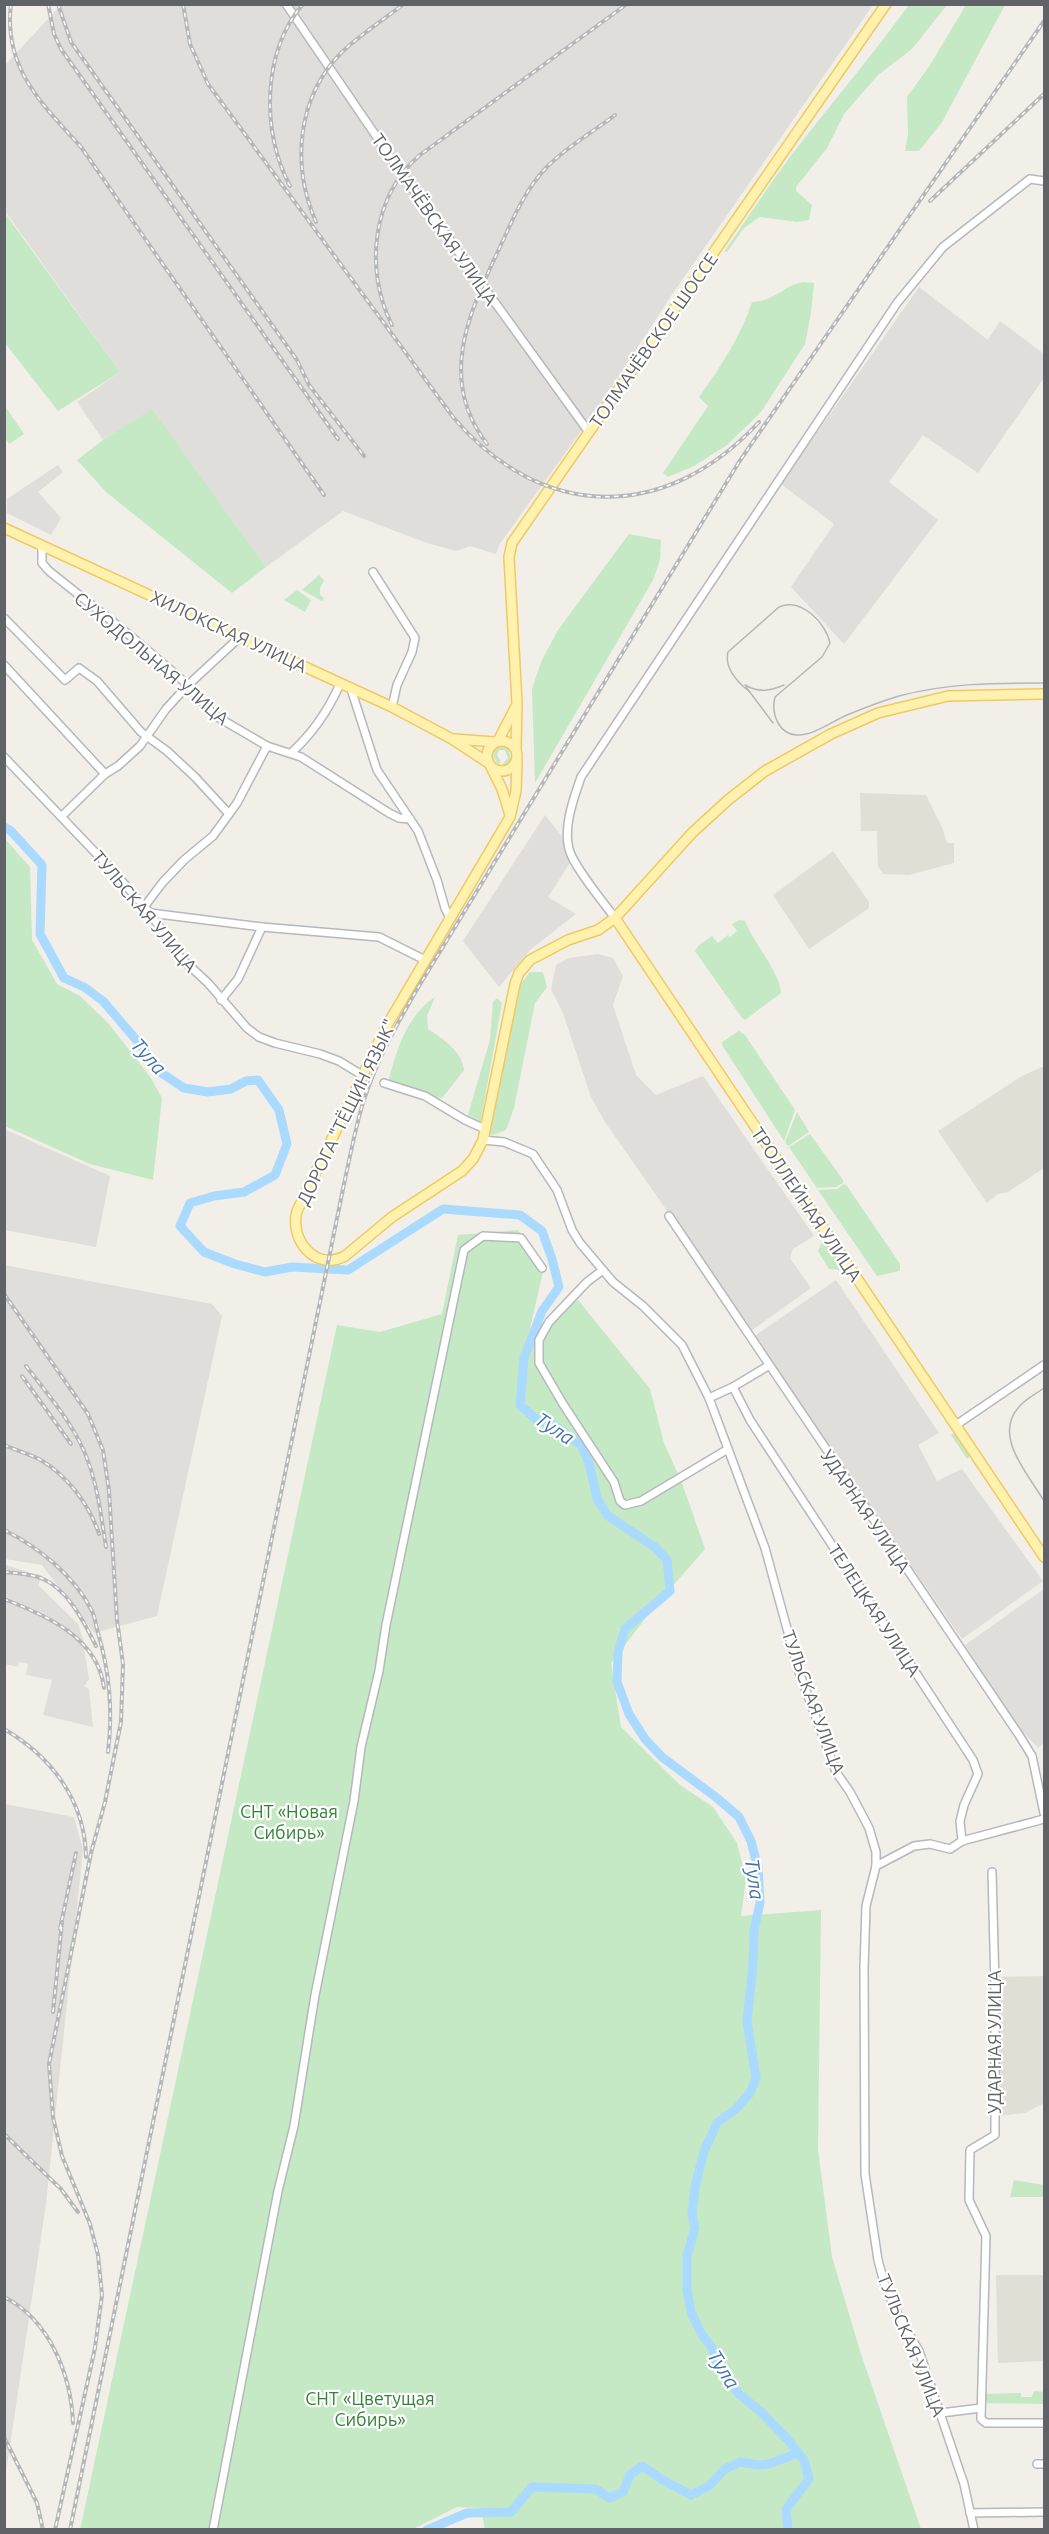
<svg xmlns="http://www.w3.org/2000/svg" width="1049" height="2534" viewBox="0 0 1049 2534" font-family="Ubuntu,sans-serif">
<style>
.industrial{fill:#e0deda}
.education{fill:#e1ded6}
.green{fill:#c5e8c5}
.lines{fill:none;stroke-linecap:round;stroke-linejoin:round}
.river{stroke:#aadaff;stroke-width:9}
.minor-casing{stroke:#b5b8bc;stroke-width:10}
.major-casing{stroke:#f2c960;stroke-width:12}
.minor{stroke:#fff;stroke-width:7}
.major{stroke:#fff2af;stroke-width:9}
.tram{stroke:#b6b7b8;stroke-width:1.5}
.rail-casing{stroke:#b6b7b8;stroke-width:4}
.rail{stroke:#fff;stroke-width:1.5;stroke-dasharray:4.5;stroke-linecap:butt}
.labels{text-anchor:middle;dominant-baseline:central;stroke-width:4.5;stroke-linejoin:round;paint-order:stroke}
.street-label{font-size:18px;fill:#5f6368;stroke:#fff}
.park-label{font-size:18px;fill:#348238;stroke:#fff}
.water-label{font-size:20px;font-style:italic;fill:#4174aa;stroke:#fff}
</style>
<rect width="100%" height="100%" fill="#f1efe8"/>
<!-- industrial -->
<g class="industrial">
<path d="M61,5h812l-200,288 -73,112 -101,140 -3,9 -26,-8 -14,5 -32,-9 -81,-31 -77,56 -114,-157 -49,30 -26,-38 43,-30 -115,-161 -1,-145z"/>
<path d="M919,287l69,53 12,-19 44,33v24l-66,95 -55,-38 -34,47 49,38 -94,124 -53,-57 43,-63 -53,-40z"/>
<path d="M58,465l5,7 -25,20 23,26 -10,17 -44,-22v-14z"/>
<path d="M545,815l16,20 12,23 -25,39 28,17 -46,36 -31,37 -36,-46z"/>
<path d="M598,954l15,4 10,18 -10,29 23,70 20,20 47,-19 111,160 -21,13 -3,9 21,30 -60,43 -146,-209 -14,-25 -28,-84 -12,-24 5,-24 13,-7z"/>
<path d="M4,1129l106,47 -14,71 -91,-17z"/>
<path d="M4,1265l208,39 10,12 -65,300 -63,17 -52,-68 -37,-6z"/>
<path d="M836,1280l103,153 -21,12 19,36 25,-12 81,112 -81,58 -209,-302z"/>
<path d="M4,1564l38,13 -4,8 40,39 6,18v7l5,30 -5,7 5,3 4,38 -50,-12 9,-35 -26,-5 2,-11 -9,-2 -1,5 -13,-3z"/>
<path d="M1044,1589v154l-6,5 -18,-19 -55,-84z"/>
<path d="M5,1804l69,13 9,33 -37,354 -41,275z"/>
</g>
<!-- education -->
<g class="education">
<path d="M860,793l66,2 16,32 5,16h7v20l-45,12 -26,-1 -5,-8 -1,-35h-16z"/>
<path d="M833,851l36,51v6l-60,41 -36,-54z"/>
<path d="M1044,1066v102l-36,24 -10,2 -11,9 -49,-72 84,-55z"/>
<path d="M1044,1976v127l-19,10 -27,3 1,-139z"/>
<path d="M996,2275h48v86l-46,2z"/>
</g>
<!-- green -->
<g class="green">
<path d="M909,5h38l-35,44 -34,26 -34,39 -17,34 -31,39v4l16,14 -3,15 -12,2 -37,-5 -16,11 -17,24h-3c22,-32 43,-64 66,-95 39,-51 81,-100 119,-152z"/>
<path d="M966,5h39l-63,117 -23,29h-14l3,-17 -1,-37 23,-32z"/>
<path d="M4,212l116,160 -62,39 -53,-68z"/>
<path d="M803,282l11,1 -3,30 -6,31 -44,68 -34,33 -33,21 -26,11 -5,-4 45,-67 -9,-9c22,-31 41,-59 53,-95 21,0 31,-16 51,-20z"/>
<path d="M5,406l19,28 -15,10 -4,-6z"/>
<path d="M152,409l114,158 -34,26 -126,-101 -29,-32 26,-20z"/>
<path d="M629,534l32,6 -1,20 -7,20 -118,203 -3,-94 9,-27 17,-32z"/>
<path d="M319,575l5,5 -4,8v7l4,3 -2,3 -20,-11z"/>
<path d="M297,590l14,10 -6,12 -21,-12z"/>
<path d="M500,746l8,3 4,12 -8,6 -3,-1 7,-8 -3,-8h-6l-2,5 4,7 -3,2 -5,-8 3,-9z"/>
<path d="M5,839l25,28 2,73 25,44 23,12 28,27 43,55 11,20 -9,82 -63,-16 -85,-38z"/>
<path d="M739,920l6,1c8,21 35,52 36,72l-36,27 -3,-2 -47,-67 4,-6 13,-9 6,7 10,-8 2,2 7,-6 -5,-7z"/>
<path d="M530,972h13l4,15 -12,16 -21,105 -8,22 -13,5 -5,-2 7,-27 22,-117z"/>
<path d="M435,997l-8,19 1,13c15,10 34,22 36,41l-21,27 -8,3 -10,-7 -37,-11c9,-32 18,-66 47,-85z"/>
<path d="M497,998l5,5 -22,123 -13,-8 23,-78 3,-38z"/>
<path d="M739,1031l6,4 50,75 -11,31 -62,-96v-3z"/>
<path d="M797,1112l12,20 -21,14 -3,-4z"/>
<path d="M810,1134l33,46v3l-7,4 -19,1 -28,-41z"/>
<path d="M844,1184l3,2 53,78v7l-23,5 -59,-86 19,-1z"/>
<path d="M518,1230l26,37 -15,66 49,-33 72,89 14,54 18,40 23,66 -50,57 -44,57 10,64 59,58 33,22 24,36 9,36 -5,37 80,-6 -3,240 14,107 28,94 61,178 -436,1 -4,-22 -24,-1 -44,22 -333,1 257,-1205 43,7 62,-18 16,-79z"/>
<path d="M824,1236l20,30 -3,4 -12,-1 -11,-18z"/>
<path d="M955,1432l16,22 -4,5 -16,-24z"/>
<path d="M1014,2180l30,5v12h-34z"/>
<path d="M1034,2391l10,1v12l-60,-1v-9l37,-1v4h11z"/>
</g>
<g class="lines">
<!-- river -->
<g class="river">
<path d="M4,827l7,4 31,34 -2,69 24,44 20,9 19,14 35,41 22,30 24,16 24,4 23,-3 15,-8 12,-1 21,30 8,34 -12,31 -31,17 -30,4 -24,7 -10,23 24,26 31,12 30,8 27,-5 56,3 95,-61 77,6 22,16 10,28 7,28 -17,24 -18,47 -4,47 16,14 21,8 24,18 8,18 8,35 10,17 49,33 11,12 3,31 -45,38 -7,23 -1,30 12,32 16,25 17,18 55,41 22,19 12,24 7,27 2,35 -6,27 -1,34 -6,57 9,57 -6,15 -14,16 -19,14 -13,28 -9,36 -3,27 3,14 -8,28v34l4,22 10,21 11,15 6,18 21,28 21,17 28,29 16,20 5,19 -23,30 2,21"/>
<path d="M427,2530l40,-17 44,-1 21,-25 64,2 13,9 14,-6 7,-17 12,-9 19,13 30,16 18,-9 16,-17 15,-7 18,3 11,-1 29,-11"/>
</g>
<!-- minor casing -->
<g class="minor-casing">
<g id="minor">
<path d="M286,4l116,170 186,257"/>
<path d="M42,545v18l7,8 84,67 55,47 26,30 53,31 34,11 88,56 10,5 11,1"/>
<path d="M373,572l42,66 -3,14 -15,33 -5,22"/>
<path d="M4,618l61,62 14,-12 18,13 44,51 26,19 28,26 34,37"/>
<path d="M4,665l101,109"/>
<path d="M351,689l26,81 41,61 19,49 8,28 5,10"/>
<path d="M291,753c21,-19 38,-44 49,-69"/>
<path d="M4,757l108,113 38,43 30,44 28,26 39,45 12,9 16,6 45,11 19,7 23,14"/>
<path d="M62,816l43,-42 13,-8 22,-20 26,-37 22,-24 53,-49"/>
<path d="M144,907l19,-25 21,-22 29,-24 24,-33 30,-57"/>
<path d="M150,913l112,14 117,10 46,23"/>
<path d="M615,918c-11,-15 -42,-52 -46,-69 -6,-23 5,-51 12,-72l316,-474 46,-56 87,-68 14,2"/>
<path d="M221,1000l17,-21 24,-52"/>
<path d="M384,1083l41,13 40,24 20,9"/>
<path d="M483,1140l21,2 29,12 24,36 15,40 8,13 33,39 30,24 39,39 27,53 56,150 33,121 38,103 14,20 19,36 7,24v14l-10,40 -2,62 1,206 13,86 7,26 14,31 20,34 45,133 10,46"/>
<path d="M669,1216l350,519 13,21 12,57"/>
<path d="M603,1270l-16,12 -38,40 -10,18v23l24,41 51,78 6,19 5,4 16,-4 87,-52"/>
<path d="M733,1387l17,33 223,340 5,14 -14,31 -4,16 2,20"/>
<path d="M709,1398l24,-11 35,-21"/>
<path d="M956,1425l88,-60"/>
<path d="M876,1866l38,-20 16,-2 20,5 12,-8 82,-22"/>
<path d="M992,1872l3,113v150l-25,15 -1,50 17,36 -5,183 5,4h58"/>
<path d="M941,2413l40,-5"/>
<path d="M1037,2464h7"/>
<path d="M970,2513l74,-1"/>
<path d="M213,2530l65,-339 16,-65 21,-131 39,-194 7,-54 18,-76 7,-46 78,-375 19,-14 38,2 21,30"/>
</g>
</g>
<!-- major casing -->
<g class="major-casing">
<g id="major">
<path d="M4,528l388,179 60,32 35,23"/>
<path d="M454,739l41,3"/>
<circle cx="502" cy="756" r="15"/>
<path d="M498,741l17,-33"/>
<path d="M516,749l1,-46 -8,-146 3,-14 374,-539"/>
<path d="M517,762l-1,29 -6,26 -124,210 -89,184c-8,29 19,61 48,45l47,-39 70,-46 11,-12 10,-19 32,-156 4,-11 11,-13 38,-20 30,-10 17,-12 77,-85 36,-33 37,-29 66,-37 47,-21 70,-17 96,-2"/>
<path d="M491,767l11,22 8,26"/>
<path d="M615,918l429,639"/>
</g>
</g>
<!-- minor -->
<use href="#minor" class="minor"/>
<!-- major -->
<use href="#major" class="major"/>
<!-- tram -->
<g class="tram">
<path d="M745,685c14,8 25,6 39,0"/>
<path d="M746,687l27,36"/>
<path d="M750,692c-12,-9 -26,-24 -22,-40l51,-45c22,-10 47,16 51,36l-8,14 -47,40c-4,16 3,37 22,38 16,1 36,-14 50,-20 17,-7 35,-14 52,-19 48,-13 96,-13 145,-13"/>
<path d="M1044,1388c-8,6 -19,11 -26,20 -25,29 11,67 26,93"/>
</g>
<!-- rail casing -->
<g class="rail-casing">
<g id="rail">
<path d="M11,4c-8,64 31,100 70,143l243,348"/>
<path d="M48,4l6,30 7,15 277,390"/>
<path d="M58,4l13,38 226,318 12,25 55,71"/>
<path d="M183,4l7,40 18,40 245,333c89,105 213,106 306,5"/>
<path d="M290,186c-29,-54 -28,-134 13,-182"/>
<path d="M930,201l114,-107"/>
<path d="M316,222c-25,-57 -19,-125 26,-170 19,-18 41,-32 62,-48"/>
<path d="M392,325c-28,-55 -20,-129 28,-170l207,-151"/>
<path d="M487,444c-50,-65 -18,-131 13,-197 13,-28 24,-56 46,-79 19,-20 47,-36 69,-53"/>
<path d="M4,1294l84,120 15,36 6,41 8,129 6,44 -2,58 -16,80 -14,51 -42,211 4,53 9,39 28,68 8,31 4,40 -7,53 -40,182"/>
<path d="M26,1366c21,27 44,54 58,85 13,30 17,63 22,96"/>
<path d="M22,1376l49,68"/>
<path d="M4,1445c12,5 24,9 35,14 28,16 50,45 60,75"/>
<path d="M4,1530c34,17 70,45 88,81 3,6 4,15 6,22 12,40 15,78 10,119"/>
<path d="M4,1572c13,1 26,2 37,6 27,11 43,44 55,68"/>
<path d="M4,1599c41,16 94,38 100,89"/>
<path d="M4,1729c48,28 81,72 82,128"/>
<path d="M60,1929l16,-76"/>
<path d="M53,2012l9,-90"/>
<path d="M4,2134l57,55 17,23"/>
<path d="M4,2297c46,23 67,78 69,126"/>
<path d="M4,2437l33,66 6,27"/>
<path d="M70,2530l274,-1346c6,-27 11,-55 19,-81 14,-44 36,-83 59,-122l317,-519 305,-441"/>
</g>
</g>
<!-- rail -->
<use href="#rail" class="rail"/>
</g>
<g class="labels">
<!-- street labels -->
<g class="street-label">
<text transform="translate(435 219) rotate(55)">ТОЛМАЧЁВСКАЯ УЛИЦА</text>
<text transform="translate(653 340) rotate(-55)">ТОЛМАЧЁВСКОЕ ШОССЕ</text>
<text transform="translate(229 631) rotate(25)">ХИЛОКСКАЯ УЛИЦА</text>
<text transform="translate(152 658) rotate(40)">СУХОДОЛЬНАЯ УЛИЦА</text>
<text transform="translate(145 911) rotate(50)">ТУЛЬСКАЯ УЛИЦА</text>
<text transform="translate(346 1112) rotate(-64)">ДОРОГА "ТЁЩИН ЯЗЫК"</text>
<text transform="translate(807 1204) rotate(56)">ТРОЛЛЕЙНАЯ УЛИЦА</text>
<text transform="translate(866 1511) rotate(56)">УДАРНАЯ УЛИЦА</text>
<text transform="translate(875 1610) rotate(57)">ТЕЛЕЦКАЯ УЛИЦА</text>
<text transform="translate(814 1702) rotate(70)">ТУЛЬСКАЯ УЛИЦА</text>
<text transform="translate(994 2042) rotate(-90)">УДАРНАЯ УЛИЦА</text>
<text transform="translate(912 2345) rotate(68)">ТУЛЬСКАЯ УЛИЦА</text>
</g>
<!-- park labels -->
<g class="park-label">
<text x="289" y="1811">СНТ «Новая<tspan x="289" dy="21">Сибирь»</tspan></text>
<text x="370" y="2398">СНТ «Цветущая<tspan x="370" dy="21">Сибирь»</tspan></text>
</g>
<!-- water labels -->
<g class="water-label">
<text transform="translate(149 1056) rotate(48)">Тула</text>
<text transform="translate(555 1428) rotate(33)">Тула</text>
<text transform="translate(755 1879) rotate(82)">Тула</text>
<text transform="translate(724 2369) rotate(58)">Тула</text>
</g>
</g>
<!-- border -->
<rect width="1049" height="2534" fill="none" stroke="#5f6368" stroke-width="12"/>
</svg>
